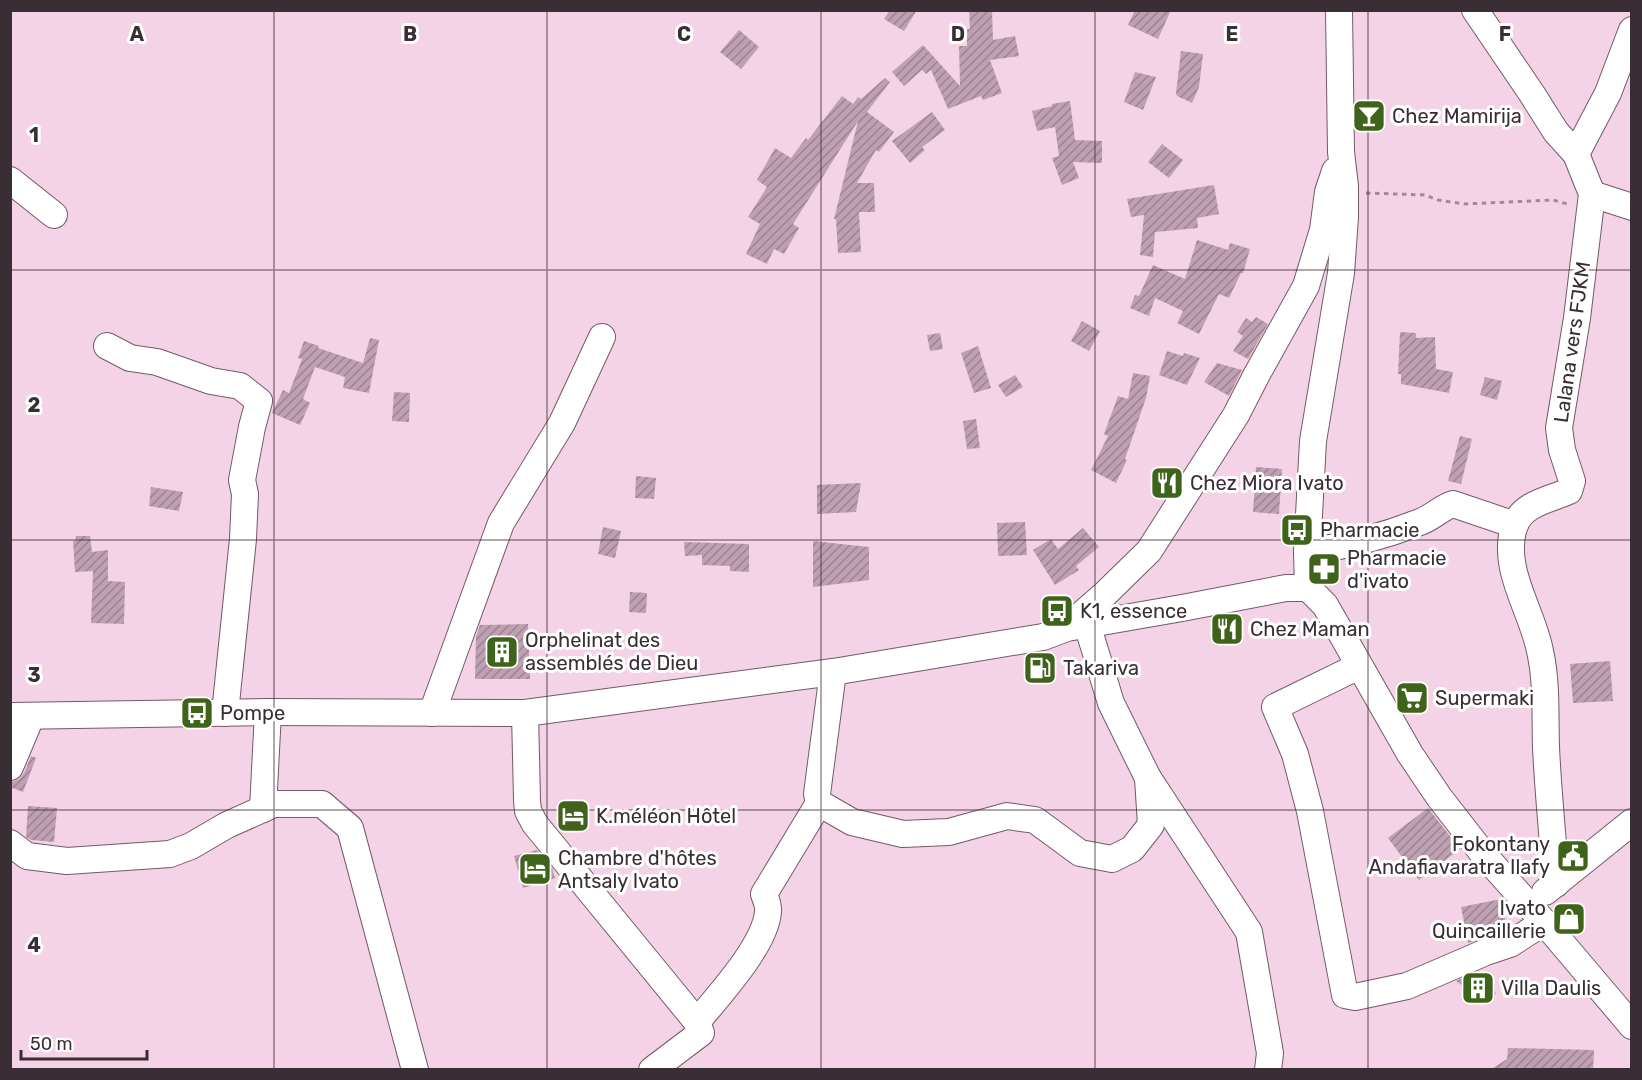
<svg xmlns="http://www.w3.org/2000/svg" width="1642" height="1080" viewBox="0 0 1642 1080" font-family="Rubik,sans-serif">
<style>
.building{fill:url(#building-hatch)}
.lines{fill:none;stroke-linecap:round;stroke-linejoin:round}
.minor-casing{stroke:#745869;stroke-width:28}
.path{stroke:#a18997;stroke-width:3;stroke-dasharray:4.5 4.5;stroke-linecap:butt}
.minor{stroke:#fff;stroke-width:26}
.grid{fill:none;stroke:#3a2e35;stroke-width:1.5;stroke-opacity:0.55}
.labels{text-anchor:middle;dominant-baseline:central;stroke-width:6;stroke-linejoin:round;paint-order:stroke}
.poi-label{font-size:20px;fill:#3a2e35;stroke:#fff;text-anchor:start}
.street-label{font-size:20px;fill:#3a2e35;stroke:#fff}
.grid-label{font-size:20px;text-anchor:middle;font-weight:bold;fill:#3a2e35;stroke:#fff;stroke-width:6;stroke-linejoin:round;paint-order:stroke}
</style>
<defs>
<pattern id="building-hatch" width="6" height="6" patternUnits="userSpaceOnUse" patternTransform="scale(1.5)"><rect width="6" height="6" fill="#bfa0b3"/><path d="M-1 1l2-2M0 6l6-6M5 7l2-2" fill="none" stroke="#9c8392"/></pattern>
</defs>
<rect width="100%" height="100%" fill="#f5d3e7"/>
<!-- building -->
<g class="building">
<path d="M890,10h27l-13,21 -20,-12z"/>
<path d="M969,10h23l1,30 22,-4 4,20 -29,4 12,33 -19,7 -2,-4 -33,13 -17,-39 -5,4 -4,-4 -18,16 -12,-14 31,-27 37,41 -1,-40h8v-17h3z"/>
<path d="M1135,10h36l-13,29 -30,-14z"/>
<path d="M739,30l20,17 -18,22 -21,-17z"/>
<path d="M1181,51l22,3 -4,33 -7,16 -15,-7 -1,-3z"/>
<path d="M1135,72l21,5 -13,33 -19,-8z"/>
<path d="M885,78l5,4 -23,30 27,20 -15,20 -3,-2 -19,33h17l1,29h-16l2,40 -23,1 -2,-34h-2l24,-98 -65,103 6,4 -15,26 -10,-5 -7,15 -21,-10 14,-30 -12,-7 19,-30 -10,-7 18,-32 16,10 15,-20 2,2 34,-44 11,8 5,-7 3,2z"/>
<path d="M1070,101l5,39 27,1v22l-29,-1 6,16 -17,7 -10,-27 7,-2 -4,-29 -18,4 -5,-20 20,-5v-2z"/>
<path d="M932,112l13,18 -23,17 3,3 -15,13 -18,-22z"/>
<path d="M1162,144l21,16 -14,18 -21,-16z"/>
<path d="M1214,185l5,29 -22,4 1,10 -43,4 -2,25 -13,-2 4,-40 -13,2 -4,-18z"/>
<path d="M1197,240l31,10 2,-7 20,6 -7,24h-2l-12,25 -10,-4 -20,40 -22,-11 6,-12 -28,-13 -6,18 -19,-8 5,-13 4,1 14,-31 32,14z"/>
<path d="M1256,317l12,7 -20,35 -15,-8 10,-15 -6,-4 9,-14 6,4z"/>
<path d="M1082,321l18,10 -11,20 -18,-10z"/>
<path d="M1400,332l16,1v5l19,-1 1,32 17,3 -4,21 -48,-9v-10h-3z"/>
<path d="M940,333l3,16 -13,2 -3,-16z"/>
<path d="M370,338l9,2 -10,53 -26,-5 2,-11 -30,-10 -12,32 7,4 -10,22 -28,-12 11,-23 6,3 13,-34 -4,-1 6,-17 15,5 -1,2 45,15z"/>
<path d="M978,346l13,42 -17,5 -13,-40z"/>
<path d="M1167,351l16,5 1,-3 16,5 -13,27 -28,-10z"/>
<path d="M1217,363l25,7 -13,26 -25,-14z"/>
<path d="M1133,373l17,3 -4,22 -21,61 2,1 -11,23 -25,-13 17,-34 -4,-2 14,-38 10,3z"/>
<path d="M1015,375l8,12 -17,10 -8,-12z"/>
<path d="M1485,377l17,4 -5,19 -17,-5z"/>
<path d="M394,392l16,1 -1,29 -17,-1z"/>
<path d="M976,419l4,29 -13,1 -4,-28z"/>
<path d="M1460,436l12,3 -11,45 -13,-3z"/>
<path d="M1256,467l26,2 -3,45 -26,-2z"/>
<path d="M636,476l20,2 -2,21 -19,-1z"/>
<path d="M861,483l-5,29 -39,2v-29z"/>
<path d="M151,487l32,5 -4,19 -30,-5z"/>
<path d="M1025,522l2,33 -29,1 -1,-33z"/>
<path d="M603,527l18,4 -6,27 -17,-4z"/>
<path d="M1083,528l16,19 -23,19 3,4 -24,15 -22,-35 18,-11 7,10z"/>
<path d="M76,536h14l2,16 16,-2v31l17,1 -1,42 -33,-1 2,-52 -18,1 -2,-31h2z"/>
<path d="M813,541l56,6v33l-56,7z"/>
<path d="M684,542l65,2v28l-19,-1v-5l-28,-1v-10l-17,1z"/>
<path d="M630,592l17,1 -1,20 -17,-1z"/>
<path d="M528,624l2,55h-55l1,-42 4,-12z"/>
<path d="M1610,661l3,40 -40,2 -3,-39z"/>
<path d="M31,756l5,2 -13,34 -13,-5 2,-5 7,-3 5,-6z"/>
<path d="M28,806l29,2 -3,34 -23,-2 -5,-3z"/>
<path d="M1428,808l32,41 -41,31 -31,-42z"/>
<path d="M537,850l15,18 3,10 -32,10 -9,-32z"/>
<path d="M1501,899l6,29 -39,15 -7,-36z"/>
<path d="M1479,971l17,22 -9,11 -31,-23z"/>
<path d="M1508,1048l86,2 -1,20h-103l17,-11z"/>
</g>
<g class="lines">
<!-- minor casing -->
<g class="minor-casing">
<g id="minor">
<path d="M1475,10l57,84 24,38 20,22 16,40 -15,124 -18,110 3,22 10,31 -3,10c-20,9 -47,12 -55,36 -13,42 18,83 26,124 7,31 5,64 6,96 2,45 7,91 10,137"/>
<path d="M1576,154l32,-61 24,-63"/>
<path d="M10,180l44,35"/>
<path d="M1592,194l40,13"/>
<path d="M107,346l23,12 27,4 54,19 29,5 19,15 -7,26 -10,53 3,14 -2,45 -18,174"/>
<path d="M1307,552c40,-6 75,-15 113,-30 12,-4 22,-15 33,-18l62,21"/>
<path d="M1308,588l-1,-36 6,-111 28,-168 4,-56v-31l-4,-34 -2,-142"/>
<path d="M1308,588l17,17 85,149 29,43 45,58 60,67 88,104"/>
<path d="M1087,624l24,79 37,75 101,154 21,121 -2,17"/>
<path d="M1067,627l38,-33 44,-43 87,-136 21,-41 49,-88 17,-56 5,-38 7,-21"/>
<path d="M1359,666l-84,41 20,47 15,57 35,184 10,2 52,-11 79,-34 24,-8 34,-22"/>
<path d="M833,672l-16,122 2,9 33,19 51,12 46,-2 58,-16 28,4 45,33 32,6 20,-10 19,-24 -3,-47"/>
<path d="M432,713l69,-190 61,-100 40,-86"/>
<path d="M525,713l2,87 1,11 7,13 162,198 4,11 -49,37"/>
<path d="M10,716l258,-4 257,1 308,-41 210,-35 24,-9 115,-20 104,-20h22"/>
<path d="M10,767l21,-50"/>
<path d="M263,809l5,-97"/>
<path d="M10,843l17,13 40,5 103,-7 21,-8 36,-21 47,-21h48l28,24 65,242"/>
<path d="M1545,892l87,-70"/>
<path d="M697,1022c21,-26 68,-76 71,-110 1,-6 -2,-12 -4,-18l55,-91"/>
</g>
</g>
<!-- path -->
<path class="path" d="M1366,193l59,2 13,5 26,4 89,-4 18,5"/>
<!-- minor -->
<use href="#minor" class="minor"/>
</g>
<!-- grid -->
<path class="grid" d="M274,10v1060M547,10v1060M821,10v1060M1095,10v1060M1368,10v1060M10,270h1622M10,540h1622M10,810h1622"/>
<!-- icons -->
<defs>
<g id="bar-square" transform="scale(1.725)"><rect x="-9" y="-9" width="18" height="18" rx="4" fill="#40631b" stroke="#fff"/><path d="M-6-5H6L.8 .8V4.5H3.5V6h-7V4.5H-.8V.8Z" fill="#fff"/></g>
<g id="restaurant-square" transform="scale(1.725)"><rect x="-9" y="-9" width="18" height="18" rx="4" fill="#40631b" stroke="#fff"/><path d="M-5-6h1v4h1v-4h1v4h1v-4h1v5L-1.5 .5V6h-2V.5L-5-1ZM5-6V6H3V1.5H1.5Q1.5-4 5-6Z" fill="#fff"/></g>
<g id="bus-square" transform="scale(1.725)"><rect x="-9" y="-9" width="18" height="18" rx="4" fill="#40631b" stroke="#fff"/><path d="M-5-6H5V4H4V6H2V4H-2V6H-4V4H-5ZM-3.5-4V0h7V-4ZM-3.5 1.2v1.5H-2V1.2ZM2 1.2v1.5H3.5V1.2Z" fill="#fff"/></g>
<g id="pharmacy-square" transform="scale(1.725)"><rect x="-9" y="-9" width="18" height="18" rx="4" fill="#40631b" stroke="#fff"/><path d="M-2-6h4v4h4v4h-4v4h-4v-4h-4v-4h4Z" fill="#fff"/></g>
<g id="building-square" transform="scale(1.725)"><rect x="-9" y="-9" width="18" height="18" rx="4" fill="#40631b" stroke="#fff"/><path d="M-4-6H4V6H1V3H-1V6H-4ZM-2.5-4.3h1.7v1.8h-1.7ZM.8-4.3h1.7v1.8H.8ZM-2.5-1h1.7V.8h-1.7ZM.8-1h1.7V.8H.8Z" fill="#fff"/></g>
<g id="fuel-square" transform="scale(1.725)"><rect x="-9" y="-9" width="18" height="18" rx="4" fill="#40631b" stroke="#fff"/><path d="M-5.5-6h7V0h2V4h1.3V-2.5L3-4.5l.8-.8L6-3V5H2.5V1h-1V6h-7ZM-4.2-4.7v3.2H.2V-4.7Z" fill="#fff"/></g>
<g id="supermarket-square" transform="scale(1.725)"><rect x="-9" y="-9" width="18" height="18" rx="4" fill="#40631b" stroke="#fff"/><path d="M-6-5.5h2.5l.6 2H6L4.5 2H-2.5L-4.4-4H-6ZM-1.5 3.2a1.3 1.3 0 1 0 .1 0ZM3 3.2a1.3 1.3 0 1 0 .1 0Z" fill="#fff"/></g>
<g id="hotel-square" transform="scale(1.725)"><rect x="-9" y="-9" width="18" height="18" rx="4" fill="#40631b" stroke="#fff"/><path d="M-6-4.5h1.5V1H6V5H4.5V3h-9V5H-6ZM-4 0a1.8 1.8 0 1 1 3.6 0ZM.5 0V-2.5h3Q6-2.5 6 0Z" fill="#fff"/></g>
<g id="civic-square" transform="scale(1.725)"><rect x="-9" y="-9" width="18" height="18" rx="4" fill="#40631b" stroke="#fff"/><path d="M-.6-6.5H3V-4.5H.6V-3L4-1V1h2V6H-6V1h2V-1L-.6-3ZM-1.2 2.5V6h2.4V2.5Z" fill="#fff"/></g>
<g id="shop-square" transform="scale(1.725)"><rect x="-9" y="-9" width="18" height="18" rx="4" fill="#40631b" stroke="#fff"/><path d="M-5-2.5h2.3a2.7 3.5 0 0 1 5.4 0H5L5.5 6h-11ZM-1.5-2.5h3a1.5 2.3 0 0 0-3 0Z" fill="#fff"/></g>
</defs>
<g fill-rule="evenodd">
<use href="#bar-square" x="1369" y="116"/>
<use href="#restaurant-square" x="1167" y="483"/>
<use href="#bus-square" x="1297" y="530"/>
<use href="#pharmacy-square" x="1324" y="569"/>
<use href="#bus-square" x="1057" y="611"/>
<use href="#restaurant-square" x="1227" y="629"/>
<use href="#building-square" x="502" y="652"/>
<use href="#fuel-square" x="1040" y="668"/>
<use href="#supermarket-square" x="1412" y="698"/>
<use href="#bus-square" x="197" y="713"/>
<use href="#hotel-square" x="573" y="816"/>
<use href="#civic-square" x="1573" y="856"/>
<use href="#hotel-square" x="535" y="869"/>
<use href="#shop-square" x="1569" y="919"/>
<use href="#building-square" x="1478" y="988"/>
</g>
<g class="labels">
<!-- poi labels -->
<g class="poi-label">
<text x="1392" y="116">Chez Mamirija</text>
<text x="1190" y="483">Chez Miora Ivato</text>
<text x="1320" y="530">Pharmacie</text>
<text x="1347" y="558">Pharmacie<tspan x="1347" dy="23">d'ivato</tspan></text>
<text x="1080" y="611">K1, essence</text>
<text x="1250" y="629">Chez Maman</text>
<text x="525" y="640">Orphelinat des<tspan x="525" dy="23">assemblés de Dieu</tspan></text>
<text x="1063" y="668">Takariva</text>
<text x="1435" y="698">Supermaki</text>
<text x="220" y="713">Pompe</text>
<text x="596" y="816">K.méléon Hôtel</text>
<text x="1550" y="844" text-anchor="end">Fokontany<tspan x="1550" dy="23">Andafiavaratra Ilafy</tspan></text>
<text x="558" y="858">Chambre d'hôtes<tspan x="558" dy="23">Antsaly Ivato</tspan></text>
<text x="1546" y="908" text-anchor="end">Ivato<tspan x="1546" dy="23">Quincaillerie</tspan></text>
<text x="1501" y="988">Villa Daulis</text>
</g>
<!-- street labels -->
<g class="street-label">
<text transform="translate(1572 342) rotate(-82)">Lalana vers FJKM</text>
</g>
</g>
<g class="grid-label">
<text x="137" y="41">A</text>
<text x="410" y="41">B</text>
<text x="684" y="41">C</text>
<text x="958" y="41">D</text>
<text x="1232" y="41">E</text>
<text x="1505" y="41">F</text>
<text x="34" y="142">1</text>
<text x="34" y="412">2</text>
<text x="34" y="682">3</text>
<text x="34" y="952">4</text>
</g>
<!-- border -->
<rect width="1642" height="1080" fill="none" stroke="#3a2e35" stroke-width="24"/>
<!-- scale -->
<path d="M21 1050v9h126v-9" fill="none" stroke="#3a2e35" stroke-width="3"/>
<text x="30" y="1050" font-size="18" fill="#3a2e35" stroke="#ffffff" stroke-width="4.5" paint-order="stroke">50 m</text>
</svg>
